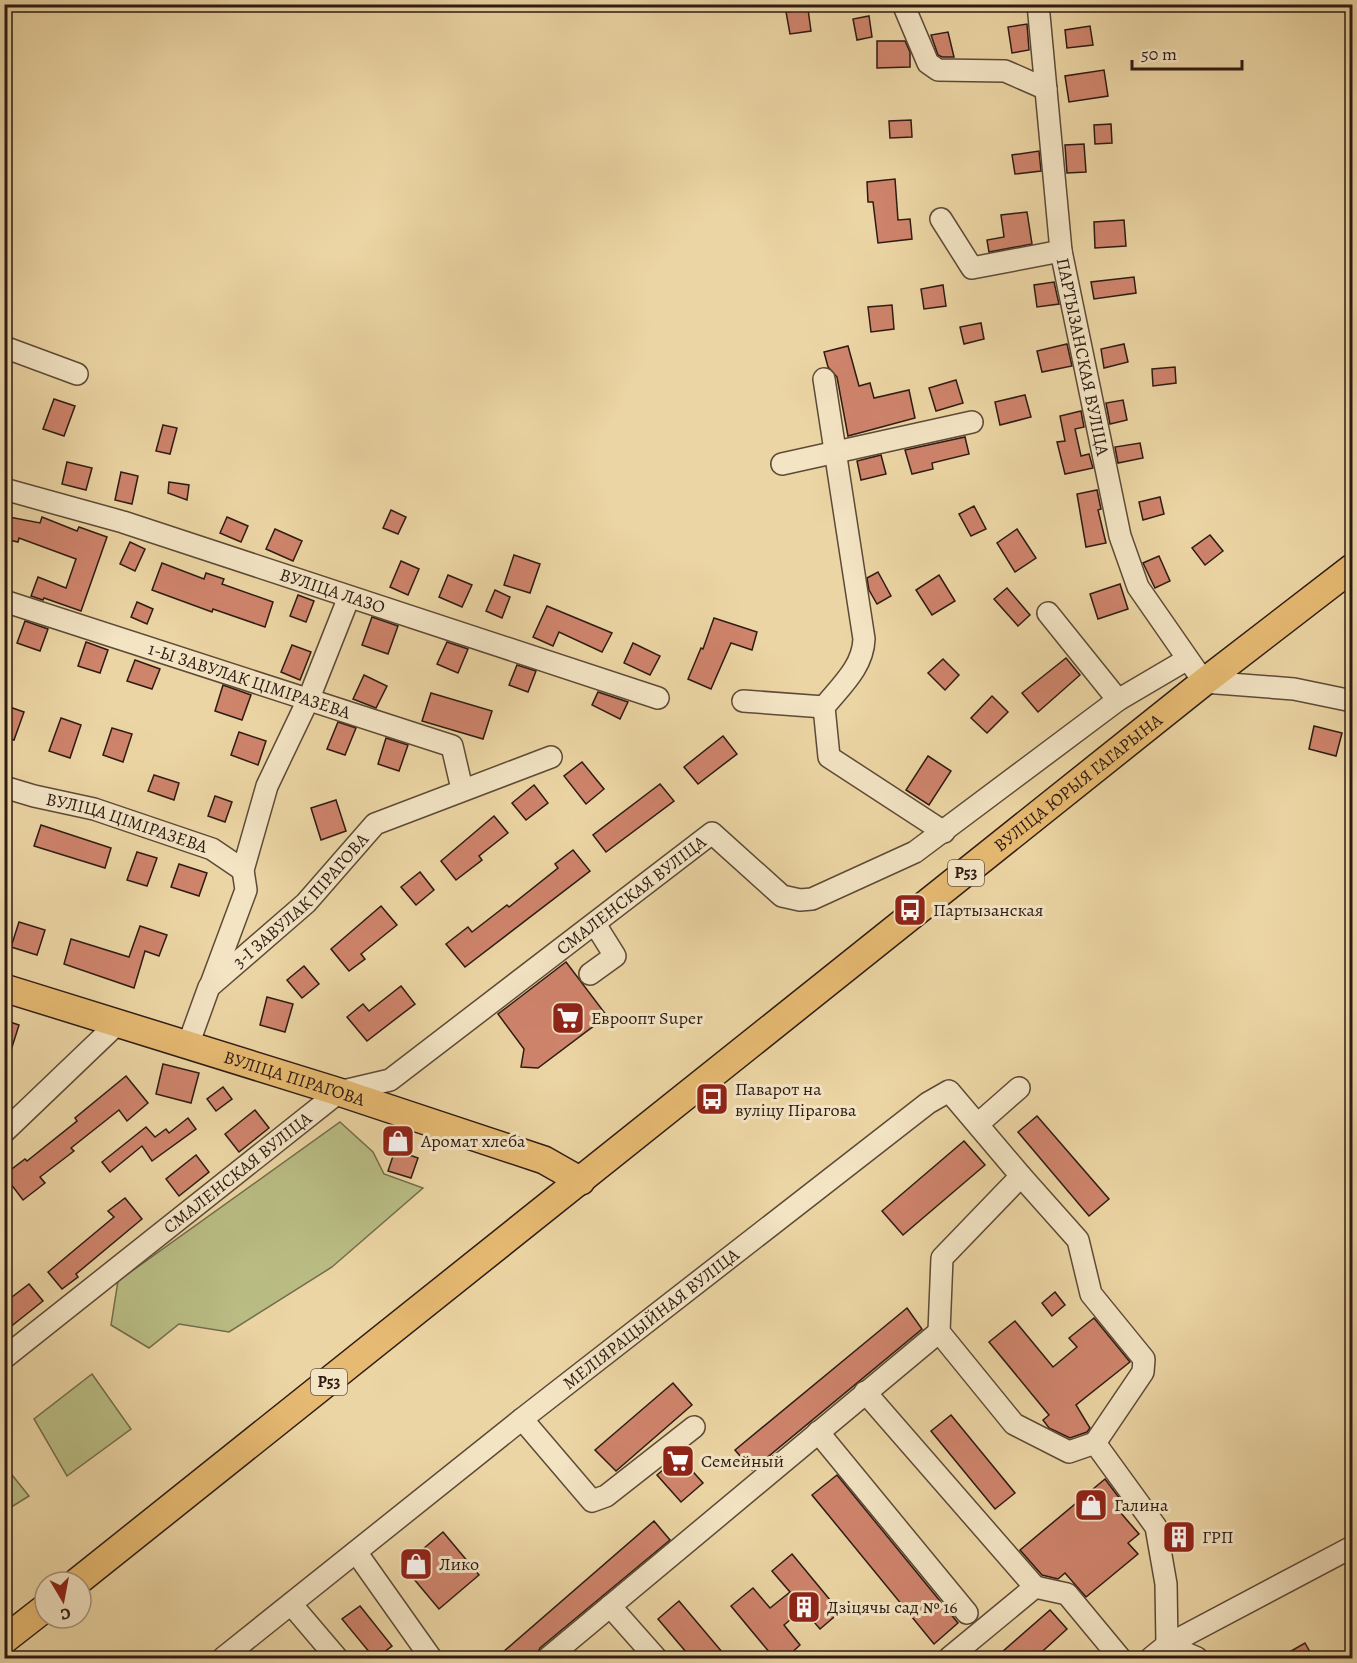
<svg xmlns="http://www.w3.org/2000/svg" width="1357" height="1663" viewBox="0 0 1357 1663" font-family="Alegreya,serif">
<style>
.green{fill:#b9bd84;stroke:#736c4c;stroke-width:1.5}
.building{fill:#cf846c;stroke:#2d1b13;stroke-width:1.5}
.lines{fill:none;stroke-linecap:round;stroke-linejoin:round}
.minor-casing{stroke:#5d4a37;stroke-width:24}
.major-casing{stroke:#2d1b13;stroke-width:30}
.minor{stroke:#f3e4c4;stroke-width:21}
.major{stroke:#e6ba72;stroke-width:27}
.labels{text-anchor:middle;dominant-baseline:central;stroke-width:6;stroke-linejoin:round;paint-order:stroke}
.shield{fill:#f3e4c4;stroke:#685748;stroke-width:1.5}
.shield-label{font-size:16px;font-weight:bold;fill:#2d1b13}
.street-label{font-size:18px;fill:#2d1b13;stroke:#f3e4c4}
.poi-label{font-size:18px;fill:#2d1b13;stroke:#f3e4c4;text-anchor:start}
</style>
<rect width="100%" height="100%" fill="#ecd5a4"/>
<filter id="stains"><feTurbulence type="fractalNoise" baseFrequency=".00333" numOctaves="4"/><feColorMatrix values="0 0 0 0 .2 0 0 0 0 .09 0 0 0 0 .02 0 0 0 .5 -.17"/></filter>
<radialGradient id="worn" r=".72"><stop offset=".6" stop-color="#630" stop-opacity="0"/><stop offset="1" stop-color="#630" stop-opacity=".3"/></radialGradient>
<!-- green -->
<g class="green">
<path d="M340,1122l33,30 11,22 39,14 -91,79 -103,65 -50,-8 -30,24 -38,-23 7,-44z"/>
<path d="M92,1374l39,55 -64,47 -33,-57z"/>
<path d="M4,1465l25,31 -24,15h-1z"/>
</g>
<!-- building -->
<g class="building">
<path d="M808,9l3,22 -21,3 -4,-22z"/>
<path d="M869,16l3,21 -15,3 -4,-21z"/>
<path d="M1027,24l2,26 -17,3 -4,-26z"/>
<path d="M1090,26l3,19 -26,3 -2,-18z"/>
<path d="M948,32l6,25h-12l-4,-2 -7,-20z"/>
<path d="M877,41h28l5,11v15l-33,1z"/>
<path d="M1104,70l4,26 -39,6 -4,-26z"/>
<path d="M911,120l1,17 -22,1 -1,-17z"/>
<path d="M1111,124l1,19 -17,1 -1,-19z"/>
<path d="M1084,144l2,28 -19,1 -2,-28z"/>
<path d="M1039,151l2,20 -26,3 -3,-19z"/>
<path d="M895,179l3,41 12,-1 2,20 -34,4 -5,-41h-5l-1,-20z"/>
<path d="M1027,212l5,32 -43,8 -2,-12 17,-3 -3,-22z"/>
<path d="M1124,220l2,26 -31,2 -1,-26z"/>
<path d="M1134,277l2,16 -42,6 -3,-17z"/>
<path d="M1054,282l5,22 -22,3 -3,-22z"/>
<path d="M943,285l3,21 -22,3 -3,-20z"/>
<path d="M892,305l2,24 -23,3 -3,-25z"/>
<path d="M981,323l3,16 -20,5 -4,-17z"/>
<path d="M1067,344l5,22 -30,6 -5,-21z"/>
<path d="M1124,344l4,18 -24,6 -3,-19z"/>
<path d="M848,346l11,40 11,-3 4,15 35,-8 6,28 -67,18 -11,-59 -9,-10 -4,-15z"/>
<path d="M1175,367l1,16 -23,3 -1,-17z"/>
<path d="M956,380l7,23 -27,8 -7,-23z"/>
<path d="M1025,395l6,22 -31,8 -5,-23z"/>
<path d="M54,399l21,7 -11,30 -21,-7z"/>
<path d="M1123,400l4,20 -17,4 -4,-21z"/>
<path d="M1081,411l3,16 -9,2 6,27 8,-2 4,14 -28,6 -8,-32 8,-1 -5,-25z"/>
<path d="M163,425l14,3 -7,26 -14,-3z"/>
<path d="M965,437l4,17 -37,9 1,6 -21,5 -7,-24z"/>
<path d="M1140,443l3,15 -25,5 -3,-16z"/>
<path d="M881,455l5,19 -25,6 -4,-19z"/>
<path d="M67,462l25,6 -6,22 -24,-6z"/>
<path d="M121,472l17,4 -6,28 -17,-4z"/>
<path d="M169,482l20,3 -2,15 -19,-7z"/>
<path d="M1097,490l4,19 -3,1 8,33 -20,4 -9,-53z"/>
<path d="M1160,497l4,17 -21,6 -4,-18z"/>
<path d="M974,506l12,23 -15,7 -12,-22z"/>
<path d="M391,510l15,7 -8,17 -15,-6z"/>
<path d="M4,516l36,7 2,-6 35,14 2,-4 28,10 -26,74 -37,-13 -1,2 -12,-4 7,-19 28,11 10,-29 -57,-21 -1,4 -14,-3z"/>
<path d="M227,517l21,9 -7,16 -21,-9z"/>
<path d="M275,529l27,12 -9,20 -27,-12z"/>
<path d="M1017,529l19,29 -21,14 -18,-29z"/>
<path d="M1210,535l13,16 -18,14 -13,-17z"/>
<path d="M130,542l15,7 -10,22 -15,-7z"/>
<path d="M514,555l26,9 -10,29 -26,-8z"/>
<path d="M1159,556l11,25 -15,7 -12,-25z"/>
<path d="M401,561l18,8 -11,26 -18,-8z"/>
<path d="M162,563l42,16 2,-6 18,6 -2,5 51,18 -8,25 -52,-18 -1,3 -60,-22z"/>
<path d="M878,572l13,24 -14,8 -8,-14 -2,-12z"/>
<path d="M448,575l24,10 -10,22 -23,-10z"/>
<path d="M939,575l16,26 -23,14 -16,-25z"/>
<path d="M1120,584l8,25 -30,10 -8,-25z"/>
<path d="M1007,588l23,27 -12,11 -24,-27z"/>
<path d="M495,590l15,7 -8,21 -16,-7z"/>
<path d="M298,595l16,6 -8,21 -16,-6z"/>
<path d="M137,602l16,7 -6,15 -16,-7z"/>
<path d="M547,606l65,27 -10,19 -43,-20 -6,14 -20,-9z"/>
<path d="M372,617l26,9 -10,28 -26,-9z"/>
<path d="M714,618l43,14 -5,18 -21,-7 -20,46 -23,-10 13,-31 2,1z"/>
<path d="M25,621l23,8 -8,22 -23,-8z"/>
<path d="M86,642l22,8 -8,23 -22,-7z"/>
<path d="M447,642l21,7 -10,24 -21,-9z"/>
<path d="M633,643l27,13 -10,19 -26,-12z"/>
<path d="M292,645l19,7 -11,28 -19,-8z"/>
<path d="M1066,658l14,17 -42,37 -16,-19z"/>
<path d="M943,659l16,16 -14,15 -17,-17z"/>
<path d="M135,660l25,9 -8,20 -25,-8z"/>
<path d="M517,665l19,6 -8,21 -19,-7z"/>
<path d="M364,675l23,11 -11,22 -23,-9z"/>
<path d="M223,685l28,10 -9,25 -27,-9z"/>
<path d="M598,692l30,10 -8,17 -28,-14z"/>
<path d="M431,693l61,18 -9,28 -61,-18z"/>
<path d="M992,696l16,16 -21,21 -16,-15z"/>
<path d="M4,705l20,7 -10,28 -10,-3z"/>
<path d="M61,718l20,7 -11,33 -21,-7z"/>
<path d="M338,722l18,6 -11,27 -18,-6z"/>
<path d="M1314,726l28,7 -6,23 -27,-7z"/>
<path d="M112,728l20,6 -9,28 -20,-7z"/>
<path d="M239,732l27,9 -8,24 -27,-10z"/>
<path d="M723,736l14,18 -39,30 -14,-17z"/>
<path d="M386,738l22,7 -9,26 -21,-7z"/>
<path d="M928,756l23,15 -22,34 -23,-15z"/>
<path d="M582,762l22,27 -18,15 -22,-28z"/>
<path d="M154,775l25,8 -5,17 -26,-9z"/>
<path d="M660,784l14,17 -68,51 -13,-17z"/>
<path d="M534,785l14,18 -22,17 -14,-17z"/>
<path d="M215,796l17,6 -7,20 -17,-6z"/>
<path d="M336,800l10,31 -25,9 -10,-32z"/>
<path d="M494,816l14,17 -29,23 3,4 -26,20 -15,-19z"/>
<path d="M41,825l70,23 -6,20 -71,-22z"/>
<path d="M573,850l17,21 -125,96 -19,-23 22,-17 4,5 35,-27 2,2 49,-39 -3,-4z"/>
<path d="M137,852l20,6 -10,28 -20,-6z"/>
<path d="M179,864l28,9 -8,23 -28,-9z"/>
<path d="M420,872l14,18 -18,15 -15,-18z"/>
<path d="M381,906l16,19 -36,29 4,5 -16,12 -18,-22z"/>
<path d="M19,922l26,8 -8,25 -26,-8z"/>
<path d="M140,926l27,9 -8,21 -14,-5 -11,37 -70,-24 7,-25 58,18z"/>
<path d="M566,962l41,54 -69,52 -17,-1 3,-18 -26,-35z"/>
<path d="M304,966l15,18 -17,14 -15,-18z"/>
<path d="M401,986l14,18 -48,37 -20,-24 16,-13 6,7z"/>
<path d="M267,997l26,7 -8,28 -25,-7z"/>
<path d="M4,1020l15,5 -12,38h-3z"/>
<path d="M163,1064l36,9 -8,30 -35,-9z"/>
<path d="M126,1076l22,27 -21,18 -8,-11 -48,38 3,3 -34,26 5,6 -22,17 -19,-25 21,-16 2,2 50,-40 -2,-3z"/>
<path d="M223,1087l9,12 -16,12 -9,-12z"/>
<path d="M255,1110l14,18 -30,24 -14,-18z"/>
<path d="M1037,1116l72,83 -20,17 -71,-84z"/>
<path d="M188,1118l8,11 -44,32 -10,-15 -32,26 -8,-10 44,-35 9,10 11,-8 3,4z"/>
<path d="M964,1141l21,24 -82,70 -21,-24z"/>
<path d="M395,1150l23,8 -7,20 -23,-7z"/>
<path d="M196,1155l13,17 -30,24 -13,-17z"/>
<path d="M125,1198l17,21 -66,55 2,3 -16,12 -14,-17 66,-55 -6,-6z"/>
<path d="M29,1284l14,17 -39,31v-29z"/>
<path d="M1055,1292l10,13 -13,11 -10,-13z"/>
<path d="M907,1308l15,21 -170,141 -17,-20z"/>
<path d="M1094,1318l36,44 -54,43 14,23 -3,4 -17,6 -21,-10 -6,-8 6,-5 -60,-73 26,-21 38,46 24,-20 -8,-9z"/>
<path d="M673,1383l19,22 -76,66 -21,-21z"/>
<path d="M951,1415l64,78 -20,16 -64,-78z"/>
<path d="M679,1456l24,27 -22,19 -24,-27z"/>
<path d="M837,1475l121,148 -24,21 -122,-149z"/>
<path d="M1105,1479l21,28 -6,5 19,22 -11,9 10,11 -52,43 -21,-24 -7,6 -16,-4 -22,-25z"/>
<path d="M654,1521l16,19 -130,108 -5,11h-40z"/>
<path d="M443,1532l36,43 -40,34 -36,-43z"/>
<path d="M792,1554l48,58 -20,17 -17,-20 -19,16 16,20 -15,14h-10l-44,-53 22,-18 17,20 20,-16 -18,-21z"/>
<path d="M679,1601l49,58h-36l-34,-40z"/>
<path d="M360,1606l32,40 -17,13 -33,-40z"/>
<path d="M1050,1610l17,19 -33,30h-40z"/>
<path d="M1305,1643l9,16h-37z"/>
</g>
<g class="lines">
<!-- minor casing -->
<g class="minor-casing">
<g id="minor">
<path d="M903,4l25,59 10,7 67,1 41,18"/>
<path id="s1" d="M1038,4l23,247 59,285 18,51 66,95 90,7 58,12"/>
<path d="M941,219l31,49 89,-17"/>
<path d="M4,347l73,27"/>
<path d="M824,379l40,260c-1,28 -23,47 -40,68l5,50 115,75"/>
<path d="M782,464l190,-42"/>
<path id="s2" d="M4,489l119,33 535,176"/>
<path id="s3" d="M4,601l448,145 10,43"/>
<path d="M1048,613l70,87"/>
<path d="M743,701l81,6"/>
<path id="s4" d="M4,787l30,9 60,13 118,40 31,21"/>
<path d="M590,974l25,-18 -20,-32"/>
<path d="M211,984l35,-94 -3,-20 24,-84 42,-88 40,-101"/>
<path id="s5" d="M188,1045l21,-58 97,-84 69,-79 176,-67"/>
<path d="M978,1124l41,-36"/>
<path d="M4,1132l114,-109"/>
<path d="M1021,1176l57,64 13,54 53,65 -1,13 -48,71"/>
<path id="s6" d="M4,1358l335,-266 51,-12 322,-247 70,63 18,4 12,-1 103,-47 203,-152 68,-40"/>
<path d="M865,1392l170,195"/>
<path d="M522,1419l70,82 14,-5 88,-69"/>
<path d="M818,1432l149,181"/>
<path d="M356,1552l75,106"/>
<path d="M291,1604l46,54"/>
<path d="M610,1606l46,52"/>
<path id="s7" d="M223,1658l299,-239 406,-316 21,-12 72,85 -79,82 -3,74 75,92 55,28 26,-9 61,84 10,57 1,61 30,13"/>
<path d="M548,1658l391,-326"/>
<path d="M949,1658l86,-71 32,7 53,64"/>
<path d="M1151,1658l16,-13 185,-98"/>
</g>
</g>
<!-- major casing -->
<g class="major-casing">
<g id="major">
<path id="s8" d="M4,988l335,104 205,68 37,21"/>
<path id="s9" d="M77,1582l1127,-900 148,-114"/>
<path d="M4,1640l41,-32"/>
</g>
</g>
<!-- minor -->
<use href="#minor" class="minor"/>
<!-- major -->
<use href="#major" class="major"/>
</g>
<!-- icons -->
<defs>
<g id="bus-square" transform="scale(1.725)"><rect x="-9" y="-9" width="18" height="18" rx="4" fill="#8f2418" stroke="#f3e4c4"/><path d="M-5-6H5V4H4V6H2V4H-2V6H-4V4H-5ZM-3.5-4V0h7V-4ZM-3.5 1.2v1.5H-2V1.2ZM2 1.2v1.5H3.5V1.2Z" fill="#fff"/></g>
<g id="supermarket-square" transform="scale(1.725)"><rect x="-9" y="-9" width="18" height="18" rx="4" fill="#8f2418" stroke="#f3e4c4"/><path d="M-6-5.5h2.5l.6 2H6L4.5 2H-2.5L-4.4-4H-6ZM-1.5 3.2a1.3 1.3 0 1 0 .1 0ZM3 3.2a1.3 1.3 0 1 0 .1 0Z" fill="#fff"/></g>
<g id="shop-square" transform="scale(1.725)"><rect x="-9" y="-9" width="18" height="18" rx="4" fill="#8f2418" stroke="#f3e4c4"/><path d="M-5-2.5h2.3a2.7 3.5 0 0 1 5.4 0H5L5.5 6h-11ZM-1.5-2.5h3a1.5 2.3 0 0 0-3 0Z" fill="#fff"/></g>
<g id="building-square" transform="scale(1.725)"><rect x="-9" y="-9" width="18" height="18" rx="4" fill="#8f2418" stroke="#f3e4c4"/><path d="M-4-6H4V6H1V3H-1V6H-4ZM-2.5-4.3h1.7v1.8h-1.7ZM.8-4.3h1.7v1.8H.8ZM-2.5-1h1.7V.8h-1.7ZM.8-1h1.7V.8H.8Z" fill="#fff"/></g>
</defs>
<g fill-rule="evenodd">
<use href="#bus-square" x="910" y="910"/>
<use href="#supermarket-square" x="568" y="1018"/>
<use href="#bus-square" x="712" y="1099"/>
<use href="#shop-square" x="398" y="1141"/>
<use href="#supermarket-square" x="678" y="1461"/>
<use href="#shop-square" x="1091" y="1505"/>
<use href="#building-square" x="1179" y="1537"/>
<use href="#shop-square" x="416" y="1564"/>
<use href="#building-square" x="804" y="1607"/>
</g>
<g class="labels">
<!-- shield labels -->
<g class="shield">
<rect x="948" y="860" width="36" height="26" rx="4.5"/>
<rect x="311" y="1369" width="36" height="26" rx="4.5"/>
</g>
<g class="shield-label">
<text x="966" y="873">Р53</text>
<text x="329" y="1382">Р53</text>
</g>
<!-- street labels -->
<g class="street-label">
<text stroke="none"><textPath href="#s1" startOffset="356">ПАРТЫЗАНСКАЯ ВУЛІЦА</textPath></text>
<text stroke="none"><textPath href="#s2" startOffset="344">ВУЛІЦА ЛАЗО</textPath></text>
<text stroke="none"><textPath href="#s3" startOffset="258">1-Ы ЗАВУЛАК ЦІМІРАЗЕВА</textPath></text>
<text stroke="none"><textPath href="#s9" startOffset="1281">ВУЛІЦА ЮРЫЯ ГАГАРЫНА</textPath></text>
<text stroke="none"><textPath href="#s4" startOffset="128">ВУЛІЦА ЦІМІРАЗЕВА</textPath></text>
<text stroke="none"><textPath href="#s6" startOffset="784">СМАЛЕНСКАЯ ВУЛІЦА</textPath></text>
<text stroke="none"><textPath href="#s5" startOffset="188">3-І ЗАВУЛАК ПІРАГОВА</textPath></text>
<text stroke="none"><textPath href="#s8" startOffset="304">ВУЛІЦА ПІРАГОВА</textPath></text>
<text stroke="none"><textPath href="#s6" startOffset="298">СМАЛЕНСКАЯ ВУЛІЦА</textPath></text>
<text stroke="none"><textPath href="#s7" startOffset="546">МЕЛІЯРАЦЫЙНАЯ ВУЛІЦА</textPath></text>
</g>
<!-- poi labels -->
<g class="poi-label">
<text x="933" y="910">Партызанская</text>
<text x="591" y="1018">Евроопт Super</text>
<text x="735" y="1089">Паварот на<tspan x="735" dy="21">вуліцу Пірагова</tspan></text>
<text x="421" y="1141">Аромат хлеба</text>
<text x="701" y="1461">Семейный</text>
<text x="1114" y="1505">Галина</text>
<text x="1202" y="1537">ГРП</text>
<text x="439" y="1564">Лико</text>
<text x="827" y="1607">Дзіцячы сад № 16</text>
</g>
</g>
<!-- margin -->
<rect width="1357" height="1663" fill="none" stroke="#ecd5a4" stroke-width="24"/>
<rect x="6" y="6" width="1345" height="1651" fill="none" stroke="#2d1b13" stroke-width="3"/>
<rect x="12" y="12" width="1333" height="1639" fill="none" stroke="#2d1b13" stroke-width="1.5"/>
<!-- north arrow -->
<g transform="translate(63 1600) rotate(170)"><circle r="28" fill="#f3e4c4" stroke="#a4947d" stroke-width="1.5"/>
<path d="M0-4.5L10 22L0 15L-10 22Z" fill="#8f2418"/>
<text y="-9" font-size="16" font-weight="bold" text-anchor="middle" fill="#2d1b13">С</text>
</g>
<!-- scale -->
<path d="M1132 60v9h110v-9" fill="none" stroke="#2d1b13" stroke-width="3"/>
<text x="1141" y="60" font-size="18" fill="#2d1b13" stroke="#f3e4c4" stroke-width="4.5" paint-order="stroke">50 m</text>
<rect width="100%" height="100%" filter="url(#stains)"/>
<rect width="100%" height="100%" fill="url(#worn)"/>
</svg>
